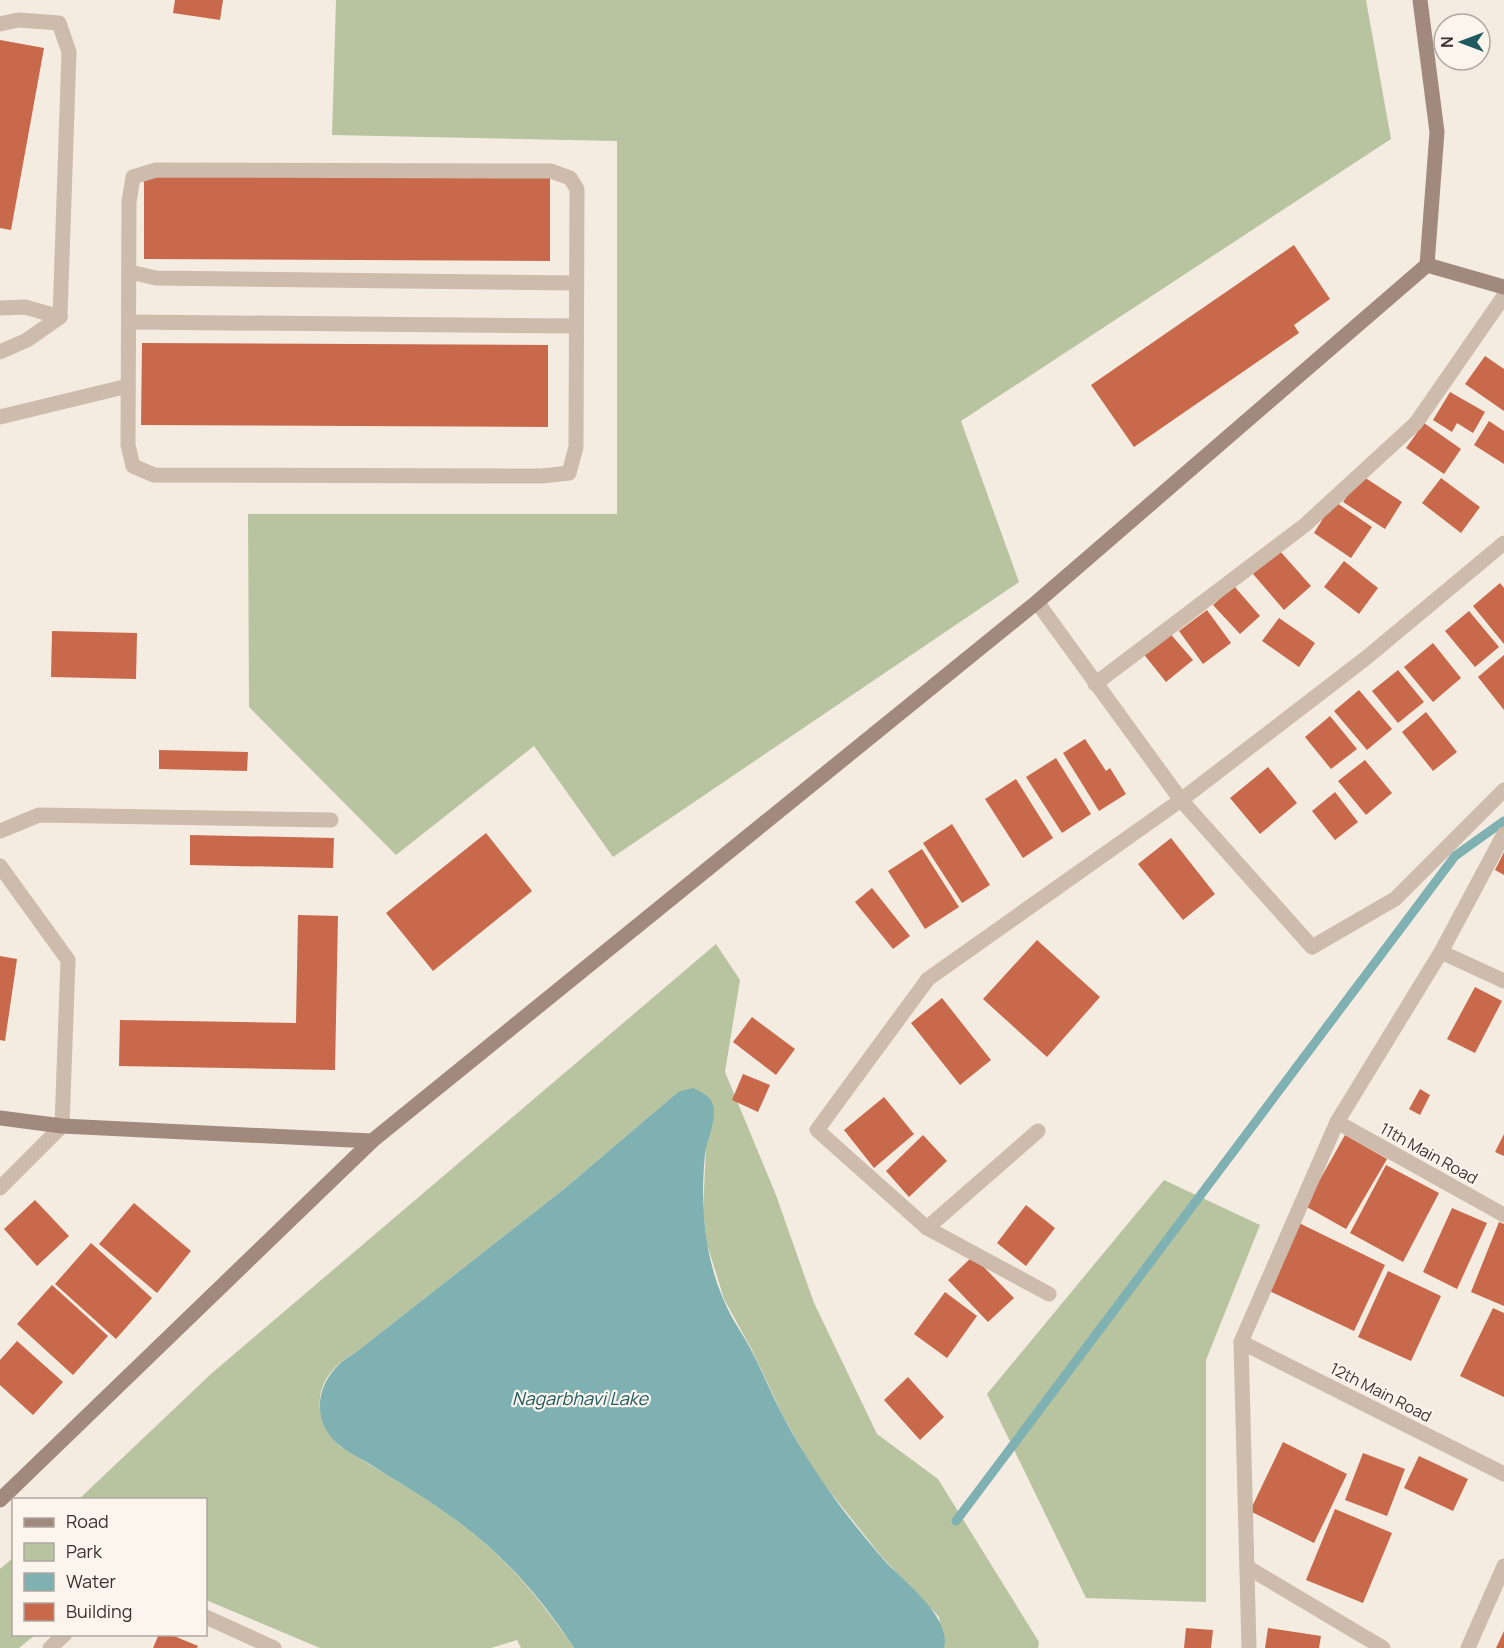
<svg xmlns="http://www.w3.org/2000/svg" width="1504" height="1648" viewBox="0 0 1504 1648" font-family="Manrope,sans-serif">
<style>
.green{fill:#b8c4a0}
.water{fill:#7fb0b2}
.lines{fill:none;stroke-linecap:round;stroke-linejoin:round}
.stream{stroke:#7fb0b2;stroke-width:9}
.building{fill:#c8694b}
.lane{stroke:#cdbbac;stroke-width:15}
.street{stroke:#cdbbac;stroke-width:15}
.secondary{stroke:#a18a7d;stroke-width:15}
.labels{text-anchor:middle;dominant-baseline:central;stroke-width:4.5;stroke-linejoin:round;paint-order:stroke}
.street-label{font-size:16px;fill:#3b302b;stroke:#fbf5ee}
.water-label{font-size:18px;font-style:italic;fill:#1f5a5e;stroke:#fbf5ee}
</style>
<rect width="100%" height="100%" fill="#f4ebe1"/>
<!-- green -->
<g class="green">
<path d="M336,0h1030l25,139 -430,282 58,161 -406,275 -79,-111 -138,109 -147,-148 -1,-193h369v-373l-285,-6z"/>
<path d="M716,944l24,36 -15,92 51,123 38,108 63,131 61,45 101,163 -1,6h-94l-5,-31 -57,-60 -67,-84 -32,-57 -31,-66 -28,-51 -17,-55 -4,-32 3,-66 -28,-54 -114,97 -209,164c-40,21 -48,62 -14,94 47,30 99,57 141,94 36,31 65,68 92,107h-53l-4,-8 -26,8h-171l-114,-48v-100h-128l134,-127z"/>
<path d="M1164,1180l96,45 -54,135v242l-120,-4 -99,-204z"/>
<path d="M13,1558l1,76 21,1 -16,13h-19v-79z"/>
</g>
<!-- water -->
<path class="water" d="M693,1088c9,4 17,8 20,17 4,15 -6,34 -8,49 -6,60 1,123 34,175 18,28 29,59 45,89 27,51 61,97 99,141 20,22 69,58 61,89h-370c-32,-50 -73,-96 -121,-130 -27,-20 -57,-37 -85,-55 -13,-7 -28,-15 -37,-26 -24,-31 -6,-68 24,-84l209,-164 114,-97z"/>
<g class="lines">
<!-- stream -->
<path class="stream" d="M956,1521l499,-665 49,-35"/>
</g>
<!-- building -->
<g class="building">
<path d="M175,0h48l-3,20 -47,-7z"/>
<path d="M0,40l44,8 -33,182 -11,-2z"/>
<path d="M144,176l406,2v83l-406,-2z"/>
<path d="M1294,245l36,54 -36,26 5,8 -165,114 -43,-62z"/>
<path d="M142,343l406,2v82l-407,-2z"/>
<path d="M1485,356l19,13v42l-39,-27z"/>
<path d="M1450,392l35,20 -12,21 -16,-10 -5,9 -19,-12z"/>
<path d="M1489,421l15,10v33l-30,-19z"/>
<path d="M1424,423l37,26 -17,25 -38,-26z"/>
<path d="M1361,475l41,27 -17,27 -42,-27z"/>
<path d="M1441,478l39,29 -19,26 -39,-30z"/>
<path d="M1334,501l38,26 -21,31 -37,-25z"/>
<path d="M1279,550l32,36 -27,24 -31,-36z"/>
<path d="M1344,561l34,27 -19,26 -35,-27z"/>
<path d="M1500,583l4,5v56l-31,-38z"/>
<path d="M1234,586l26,30 -20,18 -27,-29z"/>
<path d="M1207,610l24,33 -28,21 -24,-33z"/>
<path d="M1469,611l30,36 -24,20 -30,-36z"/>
<path d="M1279,618l36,25 -16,24 -37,-26z"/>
<path d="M1167,630l26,30 -27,22 -24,-30z"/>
<path d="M52,631l85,2 -1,46 -85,-2z"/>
<path d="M1433,643l28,35 -28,24 -29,-35z"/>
<path d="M1504,655v55l-26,-33z"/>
<path d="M1398,670l26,32 -26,21 -26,-32z"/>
<path d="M1359,690l33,39 -25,21 -33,-39z"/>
<path d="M1426,712l31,40 -24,19 -31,-39z"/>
<path d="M1330,716l27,33 -26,20 -26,-32z"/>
<path d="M1085,739l21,32 4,-3 16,26 -27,17 -36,-58z"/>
<path d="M159,750l89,2 -1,19 -88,-2z"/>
<path d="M1056,758l35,56 -29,19 -36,-56z"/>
<path d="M1365,760l27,33 -26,22 -28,-34z"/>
<path d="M1268,767l29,36 -37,31 -30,-36z"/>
<path d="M1016,779l37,59 -30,20 -38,-59z"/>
<path d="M1335,792l23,30 -23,18 -23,-29z"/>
<path d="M952,824l38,61 -28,18 -39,-60z"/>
<path d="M486,833l46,58 -99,80 -47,-58z"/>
<path d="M190,835l144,3 -1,30 -143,-3z"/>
<path d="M1171,838l44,56 -32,26 -45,-56z"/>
<path d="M922,849l37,58 -34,22 -37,-58z"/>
<path d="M1504,852v23l-9,-5z"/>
<path d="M872,888l38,48 -17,13 -38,-47z"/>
<path d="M298,915l40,1 -3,154 -216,-4 1,-46 176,3z"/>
<path d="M1037,940l63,57 -53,60 -64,-58z"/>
<path d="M0,956l17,3 -12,82 -5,-1z"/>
<path d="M1475,987l27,14 -27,52 -28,-14z"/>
<path d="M942,998l49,62 -31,25 -49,-62z"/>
<path d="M752,1017l43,32 -19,26 -43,-33z"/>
<path d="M743,1074l27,11 -12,27 -26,-12z"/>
<path d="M1420,1089l10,6 -10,20 -11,-6z"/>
<path d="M884,1097l30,37 -40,34 -30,-38z"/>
<path d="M1504,1134v22l-9,-4z"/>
<path d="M923,1135l24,26 -38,36 -23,-26z"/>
<path d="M1345,1135l42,24 -41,70 -41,-23z"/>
<path d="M1386,1165l53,28 -36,69 -53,-29z"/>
<path d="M35,1200l34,36 -32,30 -33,-37z"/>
<path d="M134,1203l57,48 -34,42 -58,-49z"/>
<path d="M1026,1205l29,23 -29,38 -29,-23z"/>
<path d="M1452,1208l35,15 -30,66 -34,-17z"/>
<path d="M1297,1222l88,43 -31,66 -89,-42z"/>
<path d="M1499,1222l5,2v82l-33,-14z"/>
<path d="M91,1243l61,55 -36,41 -61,-55z"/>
<path d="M973,1256l41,42 -26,24 -40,-42z"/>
<path d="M1388,1271l53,25 -30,65 -53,-24z"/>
<path d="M52,1285l56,51 -35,39 -56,-51z"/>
<path d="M945,1292l32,24 -30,42 -33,-24z"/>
<path d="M1493,1308l11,5v84l-44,-21z"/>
<path d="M17,1341l46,41 -30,33 -33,-30v-25z"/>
<path d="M908,1377l36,40 -24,23 -36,-40z"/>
<path d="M1283,1442l64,32 -33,69 -64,-32z"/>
<path d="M1363,1453l42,16 -18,47 -42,-16z"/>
<path d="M1419,1456l49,23 -15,32 -49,-23z"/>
<path d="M1335,1509l57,24 -29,70 -57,-23z"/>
<path d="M1186,1628l27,2 -2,18h-27z"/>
<path d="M1268,1628l53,8 -2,12h-54z"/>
<path d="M1504,1631v17h-8z"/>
<path d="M159,1634h10l29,12 -1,2h-44z"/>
</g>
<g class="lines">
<!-- lane -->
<g class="lane">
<path d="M0,24l18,-4 41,3 10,29 -9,265"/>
<path d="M0,308l25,-1 35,10"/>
<path d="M0,352l27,-12 33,-23"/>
<path d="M0,831l39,-16 292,5"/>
<path d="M908,1211l19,17 122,66"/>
<path d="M927,1228l111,-97"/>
</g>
<!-- street -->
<g class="street">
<path d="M156,170l395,1 19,7 7,11 -1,258 -7,26 -27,3 -388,-1 -21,-9 -5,-21 1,-243 4,-25z"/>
<path d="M130,272l26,6 420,5"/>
<path d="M130,322l446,4"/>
<path d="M0,417l128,-31"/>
<path d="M1037,602l144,198 131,147 83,-48 109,-109"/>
<path d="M1095,684l210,-159 111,-102 88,-127"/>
<path d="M0,866l68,94 -6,166 -62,62"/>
<path d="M1441,952l63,29"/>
<path d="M1337,1122l167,93"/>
<path d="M908,1211l-91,-81 111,-151 253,-179 185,-142 138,-115"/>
<path d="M1241,1342l263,132"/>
<path d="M1247,1567l136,81"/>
<path d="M206,1617l68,31"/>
<path d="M50,1648l15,-14"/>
<path d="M1249,1648l-8,-306 96,-220 104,-170 63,-118"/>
<path d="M1468,1648l36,-82"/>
</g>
<!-- secondary -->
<g class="secondary">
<path d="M1427,265l77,22"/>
<path d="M0,1118l62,8 310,15"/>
<path d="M0,1500l372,-359 665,-539 390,-337 10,-133 -17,-132"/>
</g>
</g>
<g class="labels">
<!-- street labels -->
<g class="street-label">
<text transform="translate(1429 1153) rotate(29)">11th Main Road</text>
<text transform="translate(1381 1392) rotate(27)">12th Main Road</text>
</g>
<!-- water labels -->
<g class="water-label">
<text x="580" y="1398">Nagarbhavi Lake</text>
</g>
</g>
<!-- legend -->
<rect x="12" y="1498" width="195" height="138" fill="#fbf5ee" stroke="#aea6a0" stroke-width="1.5"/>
<rect x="24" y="1518" width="30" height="9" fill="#a18a7d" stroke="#aea6a0" stroke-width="1.5"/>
<text x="66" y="1528" font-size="18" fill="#3b302b">Road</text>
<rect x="24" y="1543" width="30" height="18" fill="#b8c4a0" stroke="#aea6a0" stroke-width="1.5"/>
<text x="66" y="1558" font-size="18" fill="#3b302b">Park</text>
<rect x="24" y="1573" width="30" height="18" fill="#7fb0b2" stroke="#aea6a0" stroke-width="1.5"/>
<text x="66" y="1588" font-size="18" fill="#3b302b">Water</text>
<rect x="24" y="1603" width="30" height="18" fill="#c8694b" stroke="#aea6a0" stroke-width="1.5"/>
<text x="66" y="1618" font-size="18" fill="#3b302b">Building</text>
<!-- north arrow -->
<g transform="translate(1462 42) rotate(270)"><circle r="28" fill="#fbf5ee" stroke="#aea6a0" stroke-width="1.5"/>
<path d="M0-4.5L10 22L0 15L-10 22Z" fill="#1f5a5e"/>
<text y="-9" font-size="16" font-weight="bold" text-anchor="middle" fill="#3b302b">N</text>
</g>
</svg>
